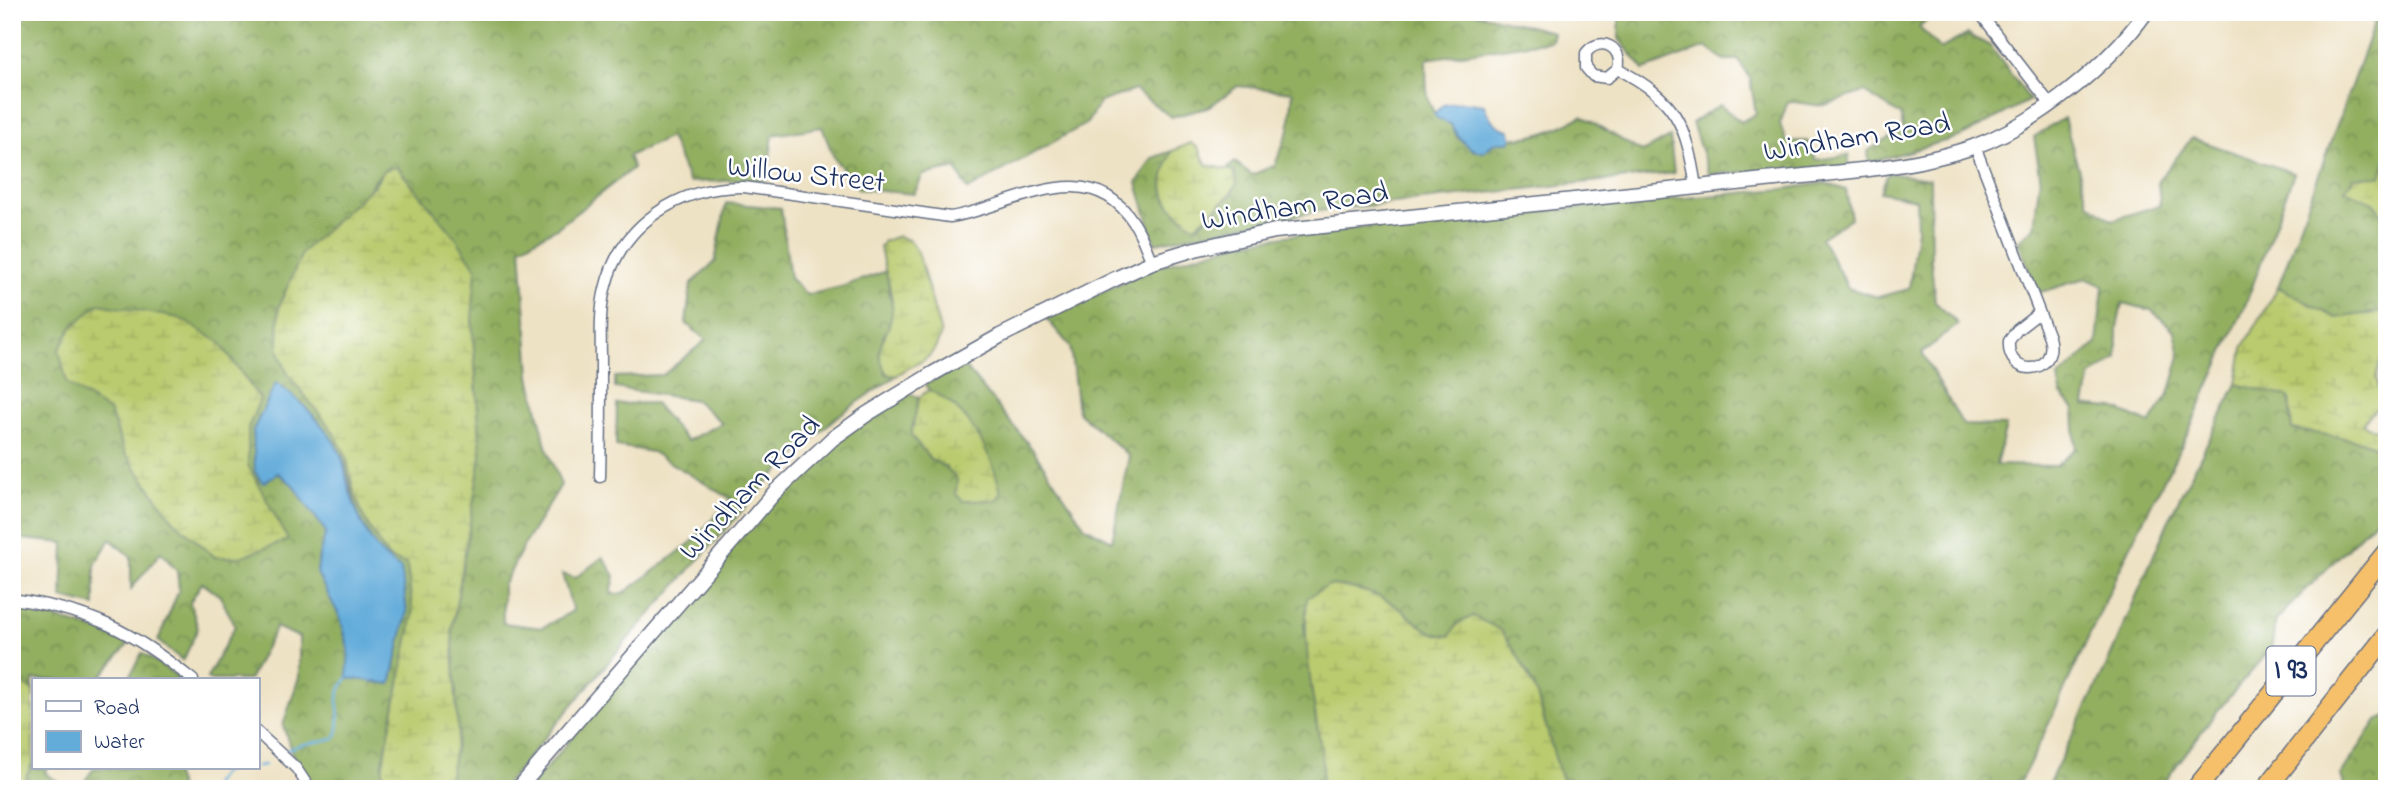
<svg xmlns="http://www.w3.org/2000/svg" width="2399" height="801" viewBox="0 0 2399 801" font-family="'Indie Flower',sans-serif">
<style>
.forest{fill:url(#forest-crowns);stroke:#566f60;stroke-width:2;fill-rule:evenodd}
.wetland{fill:url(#wetland-marsh);stroke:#6a7d66;stroke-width:2}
.water{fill:#63acda;stroke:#3f6e9c;stroke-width:2}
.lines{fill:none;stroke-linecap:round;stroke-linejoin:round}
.stream{stroke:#63acda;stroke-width:2.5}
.minor-casing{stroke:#656e82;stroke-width:13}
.tertiary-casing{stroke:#656e82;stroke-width:17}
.motorway-casing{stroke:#656e82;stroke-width:22}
.minor{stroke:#fff;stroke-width:10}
.tertiary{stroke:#fff;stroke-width:14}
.motorway{stroke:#f6c06b;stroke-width:19}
.labels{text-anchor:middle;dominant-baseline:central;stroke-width:5;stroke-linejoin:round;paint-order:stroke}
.shield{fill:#fff;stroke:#5f6d8e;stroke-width:2}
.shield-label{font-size:28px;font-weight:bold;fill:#1b2f5e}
.street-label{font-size:30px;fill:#1b2f5e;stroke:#fff}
</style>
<defs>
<pattern id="forest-crowns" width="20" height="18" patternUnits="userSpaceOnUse" patternTransform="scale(1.75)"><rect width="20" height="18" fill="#92af61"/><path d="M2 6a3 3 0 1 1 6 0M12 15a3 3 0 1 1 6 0" fill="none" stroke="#768f53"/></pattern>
<pattern id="wetland-marsh" width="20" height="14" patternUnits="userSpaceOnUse" patternTransform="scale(1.75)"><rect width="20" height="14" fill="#b9cb6e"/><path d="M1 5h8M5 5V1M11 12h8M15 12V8" fill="none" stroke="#9eaf62"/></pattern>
</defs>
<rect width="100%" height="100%" fill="#fff"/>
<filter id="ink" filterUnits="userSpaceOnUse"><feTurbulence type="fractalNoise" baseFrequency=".0143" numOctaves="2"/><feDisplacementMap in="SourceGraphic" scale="14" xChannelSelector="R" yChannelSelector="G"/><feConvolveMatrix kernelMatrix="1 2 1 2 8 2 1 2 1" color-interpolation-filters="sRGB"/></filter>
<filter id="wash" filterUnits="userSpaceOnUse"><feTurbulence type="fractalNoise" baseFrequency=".00686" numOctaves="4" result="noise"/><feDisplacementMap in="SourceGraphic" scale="28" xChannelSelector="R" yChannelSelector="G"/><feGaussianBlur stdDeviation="1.57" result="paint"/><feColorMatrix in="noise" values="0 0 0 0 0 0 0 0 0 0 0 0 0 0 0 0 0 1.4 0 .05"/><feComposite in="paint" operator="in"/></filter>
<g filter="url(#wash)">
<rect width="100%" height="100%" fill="#eee2c4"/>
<!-- forest -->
<g class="forest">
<path d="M12,12h1460l81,20 -2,9 -125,18c1,26 -4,55 25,65l6,13 17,14 15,-3c5,-8 12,-7 20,-6l3,-4c26,0 48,-10 70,-22l60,36 28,-15 4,36 -356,38 -163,32 -18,-60 15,-25 20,-7c-15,38 -13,53 23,75l10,-6 29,-30v-19l-7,-2 8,-7 17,13 23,-10 14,-36 4,-37 -55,-6 -31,22 -36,9 -36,-27 -35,12 -13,21 -119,67 -12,-22 -33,7 -9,19 -55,-5 -25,-31 -12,-31 -49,8 -6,45 -78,2 -19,-45 -42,19 5,12 -76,60 -36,19 9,129 16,70 15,39 -36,58 -22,43v37l39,5 31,-17 -11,-37 13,4 28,-21 12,19 -4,18h12l69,-52 39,-43 -79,-47 -36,-6 1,-42 37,-1 33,38 35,-18 -27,-23 -80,-12v-11l48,-2 43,-35 -20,-17 5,-39 24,-22 11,-59 55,5 9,70 17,17 34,-8 45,-16 7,40 -4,16 -6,10 3,37 10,2 -61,42 -62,58 -152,171 -119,142h-55l11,-55 -6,-105 29,-173 -9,-136 3,-52 -78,-101 -13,3 -105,136 -1,43 9,24 46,58 13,24 7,33 10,28 17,29 9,13 18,6 6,51 -30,148 -1,26h-65l-25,-35 -9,-29 16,-48v-40l-23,-10 -27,53h-39l-3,-2 28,-52 -15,-30 -18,-13 -12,19 8,26 -15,33 -25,-20 21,-51 -2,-19 -16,-19 -30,37v-32l-21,-18 -15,26v41l-33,-8 2,-55 -41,-4 -11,-5 4,-41h-4zM219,342l41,57 -12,29v37l3,9 -36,83 -42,-38 -48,-66 -15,-41zM309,413l18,19 15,23 16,60 16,30 12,15 5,124 -14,-2 -28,-19v-13l-9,-33 -23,-44 2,-17 8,-24 -35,-48 -14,-11 -23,-1 1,-10z"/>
<path d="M1619,12h278l3,5 8,-5h27l-16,15 21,22 28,-15 22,12 40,54 -68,36 -93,27 -1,-12 35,-22 -2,-14 -37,-23 -42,14 -34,-5 -8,23 6,17h22l8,19 33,-5v12l-140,7 -17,-51 28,-18 21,17 15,-8 -6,-36 -12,-18h-14l-18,-13 -62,23 -25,-31z"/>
<path d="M2378,12h9v146l-6,19h-27l33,44v90l-51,7 -58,-31z"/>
<path d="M2064,118l24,85 24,17 48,-15 -2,-24 34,-43 102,35 -48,130 -60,134 -48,93 -103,223 -19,36h-449c-16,-30 -19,-65 -31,-96 -8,-22 -23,-43 -36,-63l-43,-6 -7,12c-26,0 -36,-19 -57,-32 -22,-13 -40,-16 -64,-19l-25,38 12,98 9,44 -5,24h-791l198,-238 107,-110 73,-48 12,4 -8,38 19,24 16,8 11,12 23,-42 -29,-32 -22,-15 -4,-6 38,-20 71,87 51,76 27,14 17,-85 -51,-44 -8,-66 -24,-28 109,-51 84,-24 74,-11 470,-43 42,-6 21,7 5,28 -30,20 27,50 30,9 31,-8 8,-59 -1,-31 -36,-7 8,-19 42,6 1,82 4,41 23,22 -36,29 41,72 43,1 -10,39 60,1 20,-18 -2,-39 -13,-15 -3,-16 39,-35 6,-57 -17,-8 -48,15 -20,-52 16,-14 6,-52 -6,-38zM2122,303l29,7 24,21 5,25 -11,38 -19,30 -36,-16 -29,-2 5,-29 27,-19v-30z"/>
<path d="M2237,384l52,13 3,32 70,12 25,10v57l-111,112 -5,29 -53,61 -59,79h-113l60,-122 65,-152z"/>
<path d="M12,608l24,4 95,29 -33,39h-65v11l-21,-15z"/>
<path d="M142,653l38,25 -2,2h-50z"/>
<path d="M2387,716v73h-42l-4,-14 36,-55z"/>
<path d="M33,761v7h14l-2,5 24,16h-48z"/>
<path d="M94,768h78l8,21h-101z"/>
</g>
<!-- wetland -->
<g class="wetland">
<path d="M1191,143l7,5 9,17 27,6c1,3 3,8 3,11 0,9 -34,39 -43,44 -33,-22 -38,-38 -22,-75z"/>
<path d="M2387,159v62l-14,-19 -28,-12 9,-13 27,-1z"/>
<path d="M397,167l56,67 23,34 -4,52 9,136 -29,173 6,105 -11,55h-65l1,-25 30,-149 -6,-51 -18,-6 -9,-13 -17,-29 -10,-28 -7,-33 -13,-24 -46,-58 -9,-24 1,-43 24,-55 71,-66 10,-15z"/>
<path d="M898,236l11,4 9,12 23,82c-10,31 -22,25 -45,42l-9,-2c-18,-31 3,-34 5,-62 2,-21 -9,-44 -12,-65l4,-6z"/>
<path d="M2278,287l58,31 51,-7v30l-11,37 7,24 -21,21 25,13v15l-25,-10 -70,-12 -3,-32 -52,-13 6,-36z"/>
<path d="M99,304l80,14 40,24 41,57 -12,29v37l40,75 -48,17h-25l-42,-37 -48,-67 -15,-41 -43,-28 -8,-34 13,-23z"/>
<path d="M929,390c40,18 63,63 72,103l-5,7 -33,1 -7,-7 1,-15 -11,-12 -16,-8 -19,-24 8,-38z"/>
<path d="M1329,585c24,3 42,6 64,19 21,13 31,32 57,32l7,-12 16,-8 28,14 18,28 17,34 24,83 7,14h-247c6,-31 0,-41 -4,-71 -6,-39 -13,-80 -9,-120z"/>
<path d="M12,676l21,15v70l-12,28h-9z"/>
</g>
<!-- water -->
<g class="water">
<path d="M1462,102l22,3c5,14 12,22 25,25l3,8 -3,4c-13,-1 -16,1 -25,10 -15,0 -27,-15 -33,-28l-13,-5 -4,-5 9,-9z"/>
<path d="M276,383c24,17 51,43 64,70 5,10 5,22 8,32 9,32 23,67 53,84l6,43 -16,72 -44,-6 2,-28 -9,-33 -23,-44 2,-17 7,-24 -34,-48 -14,-11 -15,10 -8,-11 -2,-42z"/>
</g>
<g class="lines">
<!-- stream -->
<g class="stream">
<path d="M284,752c16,-10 34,-9 51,-14 11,-26 -7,-33 12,-60"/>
<path d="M257,766l8,-1"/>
<path d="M210,789l13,-17 18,-4"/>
</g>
</g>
</g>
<g filter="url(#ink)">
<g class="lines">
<!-- minor casing -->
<g class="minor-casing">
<g id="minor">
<path d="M1979,12l72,93"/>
<path d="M1618,69c6,-22 -18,-34 -32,-16v15l7,8 14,2 11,-9c59,31 68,55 78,118"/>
<path d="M1975,146l74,191c11,38 -43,43 -40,4l8,-11 22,-17"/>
<path d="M600,477c1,-38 1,-75 1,-113 0,-25 -2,-51 4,-75 15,-65 75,-103 139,-102l206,30c61,-9 138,-66 184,6 8,12 12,26 18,39"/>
<path d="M12,599c79,11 120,32 181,81"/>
<path d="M257,732l39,36 14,21"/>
</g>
</g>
<!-- tertiary casing -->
<g class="tertiary-casing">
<path id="tertiary" d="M518,789l257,-297 57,-53 35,-25 67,-41 66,-37 115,-57 37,-17 43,-13 80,-18 577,-60c40,-4 83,-11 121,-24 63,-23 135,-81 173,-135"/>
</g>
<!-- motorway casing -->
<g class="motorway-casing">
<g id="motorway">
<path d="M2196,789l191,-237"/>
<path d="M2266,789l121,-154"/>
</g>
</g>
<!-- minor -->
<use href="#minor" class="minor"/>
<!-- tertiary -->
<use href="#tertiary" class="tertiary"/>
<!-- motorway -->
<use href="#motorway" class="motorway"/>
</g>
</g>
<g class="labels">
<!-- shield labels -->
<rect class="shield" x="2266.5" y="646.5" width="49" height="49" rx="5"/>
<g class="shield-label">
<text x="2291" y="671">I 93</text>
</g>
<!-- street labels -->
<g class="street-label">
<text transform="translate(1857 139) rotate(-9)">Windham Road</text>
<text transform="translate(806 176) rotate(6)">Willow Street</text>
<text transform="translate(1295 208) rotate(-9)">Windham Road</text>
<text transform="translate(751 489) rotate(-46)">Windham Road</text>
</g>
</g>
<!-- margin -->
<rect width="2399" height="801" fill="none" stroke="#fff" stroke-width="42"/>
<!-- legend -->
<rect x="32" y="678" width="228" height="91" fill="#ffffff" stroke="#a4acbf" stroke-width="2"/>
<rect x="46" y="701" width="35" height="10" fill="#ffffff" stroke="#a4acbf" stroke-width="2"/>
<text x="94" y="714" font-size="21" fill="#1b2f5e">Road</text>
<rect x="46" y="731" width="35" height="21" fill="#63acda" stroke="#a4acbf" stroke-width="2"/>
<text x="94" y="748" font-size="21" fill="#1b2f5e">Water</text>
</svg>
